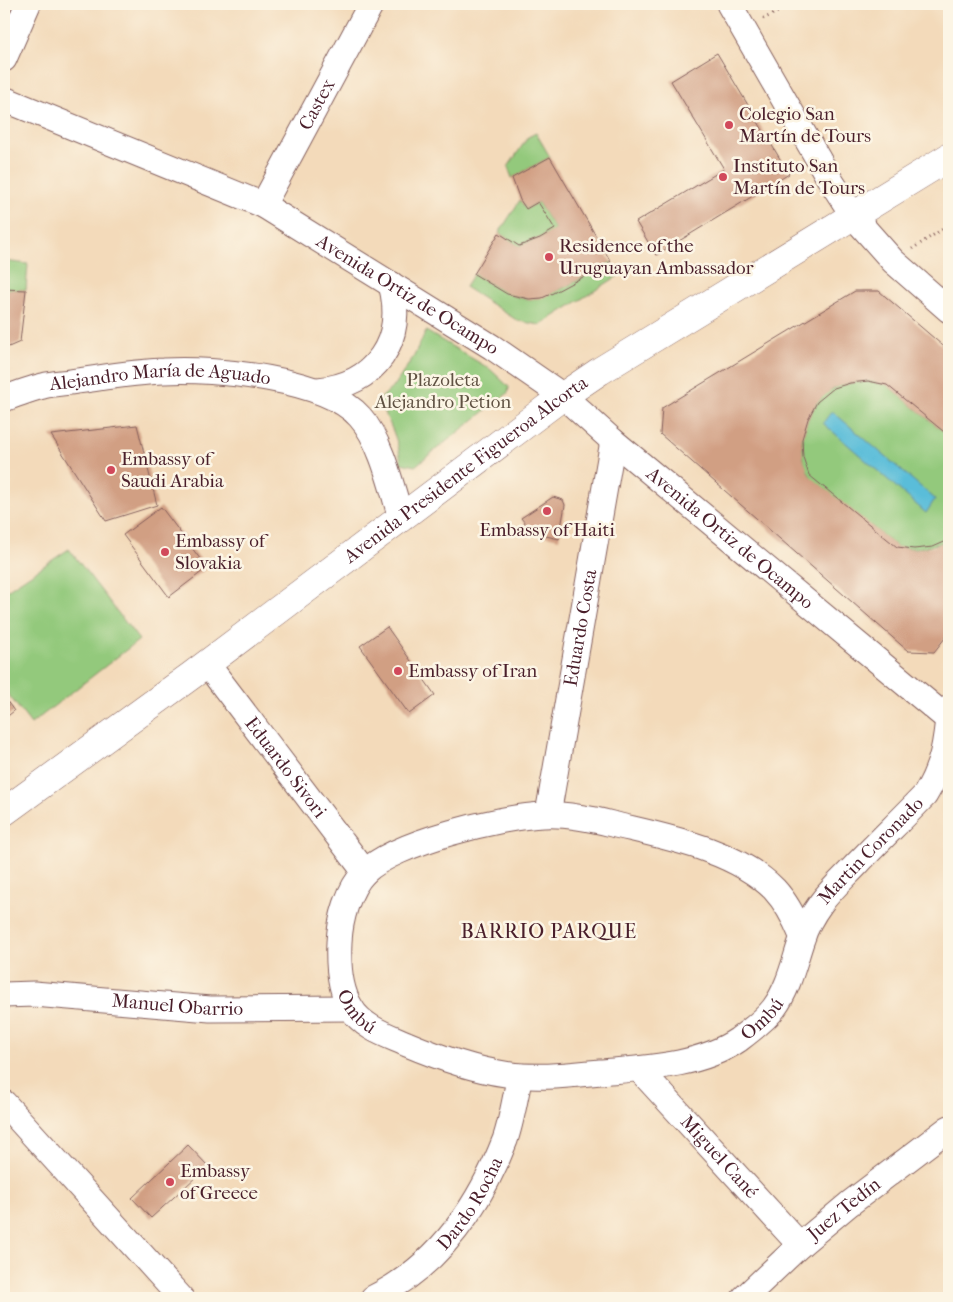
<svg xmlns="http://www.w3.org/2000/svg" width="953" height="1302" viewBox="0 0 953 1302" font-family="'IM FELL French Canon',serif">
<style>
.green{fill:#93c97b;stroke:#6e7453}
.water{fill:#5abdd9;stroke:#526e82}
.building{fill:#d19f83}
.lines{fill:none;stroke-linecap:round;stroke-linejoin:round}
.minor-casing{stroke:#85605d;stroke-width:27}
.primary-casing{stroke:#85605d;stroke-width:29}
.path{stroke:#85605d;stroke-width:3;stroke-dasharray:1 4;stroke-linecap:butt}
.minor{stroke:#fff;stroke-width:25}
.primary{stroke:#fff;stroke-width:28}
.poi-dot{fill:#d1495b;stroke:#fcf5e5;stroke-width:2}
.labels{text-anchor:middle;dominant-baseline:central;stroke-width:5;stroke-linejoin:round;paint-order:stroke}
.street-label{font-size:19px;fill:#4a1f2b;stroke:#fcf5e5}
.poi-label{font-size:19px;fill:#4a1f2b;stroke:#fcf5e5;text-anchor:start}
.park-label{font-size:19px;fill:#605243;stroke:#fcf5e5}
.neighbourhood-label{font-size:20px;letter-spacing:1px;fill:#4a1f2b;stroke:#fcf5e5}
</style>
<rect width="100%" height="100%" fill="#fcf5e5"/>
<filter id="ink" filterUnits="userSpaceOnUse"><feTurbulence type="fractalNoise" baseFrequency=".02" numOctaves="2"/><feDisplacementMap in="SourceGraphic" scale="10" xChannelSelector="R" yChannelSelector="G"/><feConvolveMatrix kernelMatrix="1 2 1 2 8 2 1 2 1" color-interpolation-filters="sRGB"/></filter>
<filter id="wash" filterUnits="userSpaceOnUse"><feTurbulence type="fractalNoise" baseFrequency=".0096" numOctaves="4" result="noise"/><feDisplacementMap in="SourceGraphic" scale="20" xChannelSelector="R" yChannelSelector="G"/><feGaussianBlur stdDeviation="1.12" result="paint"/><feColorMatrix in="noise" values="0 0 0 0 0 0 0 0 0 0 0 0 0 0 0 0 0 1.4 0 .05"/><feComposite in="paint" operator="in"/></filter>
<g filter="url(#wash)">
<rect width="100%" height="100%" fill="#f3daba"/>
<!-- green -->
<g class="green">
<path d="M536,133l14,24 -38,21 -4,-11 20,-30z"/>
<path d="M520,200l6,9 12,-7 17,27 -15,9 -21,8 -20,-13z"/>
<path d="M4,261l24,3 -2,26 -22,-1z"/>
<path d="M611,262l7,14 -78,49 -22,-4 -53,-34 9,-13c16,10 33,22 52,25 19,3 66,-27 85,-37z"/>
<path d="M426,331l64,38 19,18 -1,6 -93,73 -14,-3c-2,-23 -12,-42 -23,-62l17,-16 19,-29z"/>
<path d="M868,381l19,4 62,51v104c-18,7 -33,10 -52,7 -23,-18 -45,-37 -68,-55 -6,-5 -16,-11 -20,-18 -16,-26 -2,-73 26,-86 10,-5 22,-6 33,-7z"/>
<path d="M69,549l70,91 -108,84 -27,-35v-97z"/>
</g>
<!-- water -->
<path class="water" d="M832,411l103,88 -9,14 -103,-90z"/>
<g id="blocks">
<!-- building -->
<g class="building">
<path d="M717,53l72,121 -133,81 -20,-33 88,-53 -53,-88z"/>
<path d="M550,157l61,105 -58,31 -11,5 -13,1 -22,-5 -33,-20 25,-41 20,13 21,-8 15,-9 -17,-27 -12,7 -6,-9 -8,-22z"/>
<path d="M4,289l22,1 -6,52 -16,7z"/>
<path d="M855,291h24l70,60v85l-62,-51 -19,-4 -18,2 -16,5 -17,14 -9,17 -6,20 1,18 6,18 88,72 17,2 19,-2 16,-7v93l-15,19 -26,-1 -248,-217 2,-26z"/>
<path d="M137,425l20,80 -51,16 -55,-86z"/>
<path d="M553,497l10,3 2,5 -6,34 -26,-6 -12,-15z"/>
<path d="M161,507l46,61 -38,29 -46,-62z"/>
<path d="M387,627l48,68 -26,19 -49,-68z"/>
<path d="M4,697l10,14 -10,8z"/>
<path d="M188,1145l20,21 -57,52 -19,-20z"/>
</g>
</g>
</g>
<g filter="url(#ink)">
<use href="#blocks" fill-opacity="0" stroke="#85605d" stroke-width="1"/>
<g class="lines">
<!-- minor casing -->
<g class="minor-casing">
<g id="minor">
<path d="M729,4l100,174 25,39 39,44 56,49"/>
<path d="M4,59l24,-55"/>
<path id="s1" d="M4,99l259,106 229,142 71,49 50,45 336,279"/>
<path id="s2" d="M263,205l108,-201"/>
<path d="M318,390c58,-5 88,-50 73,-106"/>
<path id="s3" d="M4,399c13,-5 26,-10 39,-13 11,-3 23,-3 34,-5 29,-4 58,-9 87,-10 50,-3 162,7 196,46 21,23 32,71 41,101"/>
<path id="s4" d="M207,664l158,208"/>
<path id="s5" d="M548,814l65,-373"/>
<path id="s6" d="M802,936c-7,-17 -15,-33 -28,-47 -40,-40 -109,-52 -162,-65 -20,-5 -48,-10 -68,-9 -42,1 -150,28 -179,57 -17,17 -25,48 -26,70 -1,21 0,47 12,66 12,20 36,27 56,36 31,13 64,25 98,30 32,5 63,1 95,-2 45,-4 100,-6 138,-32 12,-9 27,-20 36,-32 15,-20 20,-46 28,-69 4,-13 11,-25 19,-36 11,-15 25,-27 37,-40 22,-23 45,-45 67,-68 18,-29 21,-53 24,-87"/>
<path id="s7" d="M4,995l30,-1 176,15 141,-1"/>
<path id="s8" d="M639,1069l161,176"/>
<path d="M4,1103l177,195"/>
<path id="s9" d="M373,1298c65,-32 106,-91 132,-158 7,-20 10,-43 15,-64"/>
<path id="s10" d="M744,1298l56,-53 49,-41 100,-76"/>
</g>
</g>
<!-- primary casing -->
<g class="primary-casing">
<g id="primary">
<path id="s11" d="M4,812l188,-137 371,-279 37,-25 349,-214"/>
</g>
</g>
<!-- path -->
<g class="path">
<path d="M763,19l31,-15"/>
<path d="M912,249l37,-24"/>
</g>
<!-- minor -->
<use href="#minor" class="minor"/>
<!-- primary -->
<use href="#primary" class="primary"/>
</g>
</g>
<!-- markers -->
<g class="poi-dot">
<circle cx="729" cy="125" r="5"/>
<circle cx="723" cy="177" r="5"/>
<circle cx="549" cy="257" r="5"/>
<circle cx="111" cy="470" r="5"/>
<circle cx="547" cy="511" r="5"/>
<circle cx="165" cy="552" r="5"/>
<circle cx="398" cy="671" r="5"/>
<circle cx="170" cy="1182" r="5"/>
</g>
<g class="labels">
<!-- street labels -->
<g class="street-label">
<text stroke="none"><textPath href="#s2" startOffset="114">Castex</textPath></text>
<text stroke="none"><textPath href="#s1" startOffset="450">Avenida Ortiz de Ocampo</textPath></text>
<text stroke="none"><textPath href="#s3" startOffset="159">Alejandro María de Aguado</textPath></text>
<text stroke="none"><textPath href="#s11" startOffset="575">Avenida Presidente Figueroa Alcorta</textPath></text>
<text stroke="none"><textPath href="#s1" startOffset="855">Avenida Ortiz de Ocampo</textPath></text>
<text stroke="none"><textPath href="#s5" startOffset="189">Eduardo Costa</textPath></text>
<text stroke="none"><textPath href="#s4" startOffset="130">Eduardo Sivori</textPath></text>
<text stroke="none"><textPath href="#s6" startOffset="1280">Martin Coronado</textPath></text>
<text stroke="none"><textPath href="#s7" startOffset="174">Manuel Obarrio</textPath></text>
<text stroke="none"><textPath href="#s6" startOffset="641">Ombú</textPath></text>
<text stroke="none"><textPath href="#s6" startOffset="1076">Ombú</textPath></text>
<text stroke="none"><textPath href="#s8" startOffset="119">Miguel Cané</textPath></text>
<text stroke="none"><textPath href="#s9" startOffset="138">Dardo Rocha</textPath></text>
<text stroke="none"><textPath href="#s10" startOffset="134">Juez Tedín</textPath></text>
</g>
<!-- poi labels -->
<g class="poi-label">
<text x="739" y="114">Colegio San<tspan x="739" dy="22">Martín de Tours</tspan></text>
<text x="733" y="166">Instituto San<tspan x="733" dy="22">Martín de Tours</tspan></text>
<text x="559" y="246">Residence of the<tspan x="559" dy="22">Uruguayan Ambassador</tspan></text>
<text x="121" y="459">Embassy of<tspan x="121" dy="22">Saudi Arabia</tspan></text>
<text x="547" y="530" text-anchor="middle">Embassy of Haiti</text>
<text x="175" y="541">Embassy of<tspan x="175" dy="22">Slovakia</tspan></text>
<text x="408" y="671">Embassy of Iran</text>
<text x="180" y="1171">Embassy<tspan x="180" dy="22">of Greece</tspan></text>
</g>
<!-- park labels -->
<g class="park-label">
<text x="443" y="380">Plazoleta<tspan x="443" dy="22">Alejandro Petion</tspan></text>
</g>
<!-- neighbourhood labels -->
<g class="neighbourhood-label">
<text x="549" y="931">BARRIO PARQUE</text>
</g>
</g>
<!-- margin -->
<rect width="953" height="1302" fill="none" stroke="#fcf5e5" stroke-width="20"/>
</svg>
